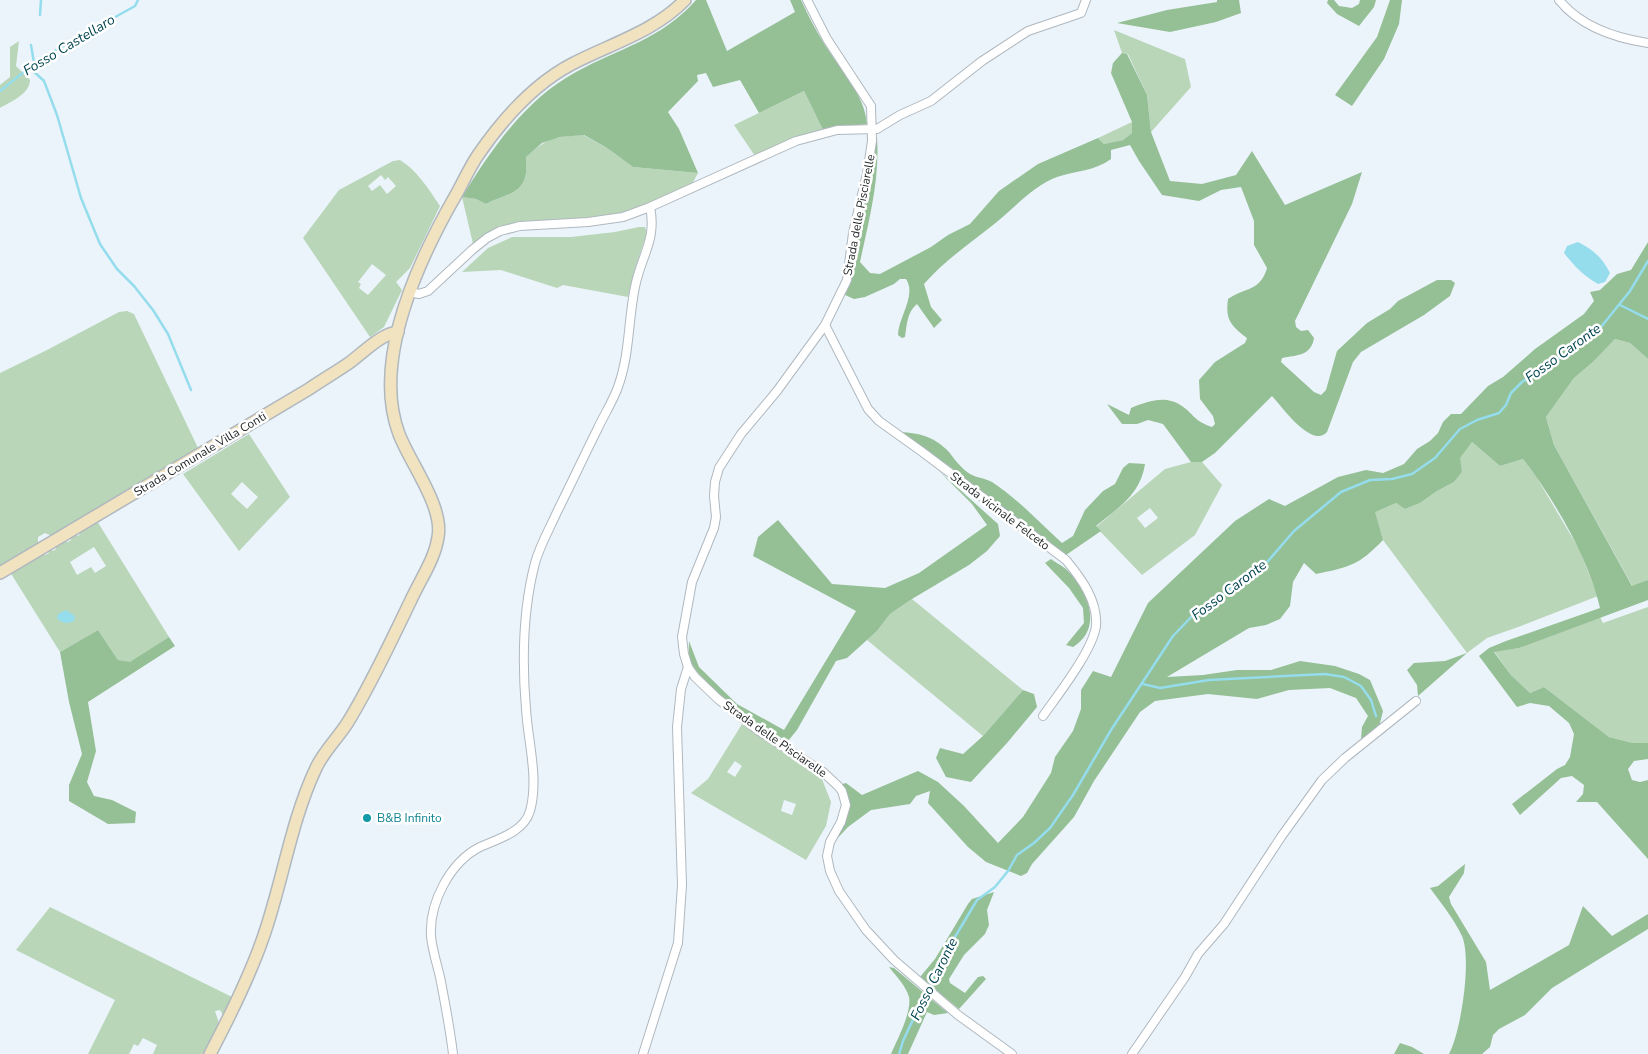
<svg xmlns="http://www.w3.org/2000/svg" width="1648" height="1054" viewBox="0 0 1648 1054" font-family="'Nunito Sans',sans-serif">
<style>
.green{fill:#b9d6b8;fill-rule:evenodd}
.forest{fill:#95bf95}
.water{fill:#95ddec}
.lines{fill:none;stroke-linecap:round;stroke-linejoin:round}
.stream{stroke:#95ddec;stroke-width:2.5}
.street-casing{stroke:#b0b8bf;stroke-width:10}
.secondary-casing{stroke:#b0b8bf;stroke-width:14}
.street{stroke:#fff;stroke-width:8}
.secondary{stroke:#f1e2c0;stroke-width:11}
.culture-dot{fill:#0f9aa8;stroke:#fff;stroke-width:2}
.labels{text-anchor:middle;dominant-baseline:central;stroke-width:5;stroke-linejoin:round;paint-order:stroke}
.street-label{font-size:12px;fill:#242729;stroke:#fff}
.culture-label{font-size:12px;fill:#0d838f;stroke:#fff;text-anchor:start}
.water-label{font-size:14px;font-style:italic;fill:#00444f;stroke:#fff}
</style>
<rect width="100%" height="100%" fill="#ebf4fb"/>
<!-- green -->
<g class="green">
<path d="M1114,30l71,29 6,28 -40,45 -4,-37 -19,-41 -6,-1z"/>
<path d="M19,41l-3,25 14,14c0,14 -20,22 -30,28v-23l10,-8v-30z"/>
<path d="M804,91l19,39 -31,8 -37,18 -21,-31z"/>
<path d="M1132,122v11l-9,7 -19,4 -6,-6z"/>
<path d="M583,135l24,13 26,19 65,6 -6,11 -65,28 -50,7 -52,2 -32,8 -20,15 -11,-47 14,2 10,5c14,-8 34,-9 39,-26 2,-6 1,-15 1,-21 22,-20 29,-20 57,-22z"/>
<path d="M400,160c18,11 29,30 40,46l-30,62 -14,14 6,8 -18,37 -14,10 -67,-99 36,-48 54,-29zM381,175l4,5 3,-3 8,9 -9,8 -7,-9 -8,6 -4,-5zM372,264l14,11 -18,20 -9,-7 2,-4 -3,-2z"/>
<path d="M639,227h6l2,6 -11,32 -8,32 -65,-12 -6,3 -56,-18 -39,2 26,-24 24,-11h59l44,-5z"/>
<path d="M127,311l7,3 64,134 -146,88 -7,-3 -7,4v7l-38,23v-194l47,-23 72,-38z"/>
<path d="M1615,339l15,4 18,16v221l-15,7 -79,-142 -8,-28 28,-39 19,-16z"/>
<path d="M249,434l41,63 -51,54 -56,-77zM242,482l16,15 -11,12 -16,-15z"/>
<path d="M1472,442l28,24 23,-7 14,19 42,71 19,47 -77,30 -34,12 -20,15 -84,-113 -9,-28 22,-9 9,6 15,-6 17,-12 17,-9 8,-10 -3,-14z"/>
<path d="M1191,462h11l20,23 -27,50 -53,40 -46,-48 69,-58zM1150,508l8,10 -13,10 -8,-10z"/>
<path d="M97,521l72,116 -39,26 -12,-3 -20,-30 -38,22 -50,-80 30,-18 5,1 4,-2 -2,-3 3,-1 3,2 3,-2 -1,-3 9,-5 4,1 3,-2v-4l4,-2 3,2 2,-2 -1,-2zM94,547l12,19 -11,7 -4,-6 -14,8 -7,-13z"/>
<path d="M912,599l111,91 -40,46 -116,-96 10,-9 13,-17z"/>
<path d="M1648,607v136h-15l-24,-6 -65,-50 -14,6 -19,-18 -17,-24 25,-3 81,-31 3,6z"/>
<path d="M742,724l80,55 9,23 -5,24 -20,34 -115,-67 17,-14zM735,761l7,5 -7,11 -8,-5zM784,800l12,4 -4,11 -11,-4z"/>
<path d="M50,907l182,90 -9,18 -3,-5 -5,1 4,12 -16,31h-50l4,-9 -14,-7 -5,8 -4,-2 -5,10h-41l27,-54 -99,-50z"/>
</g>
<!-- forest -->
<g class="forest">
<path d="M696,0h10l21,51 68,-39 -5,-12h11c7,15 15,31 24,45 15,24 40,50 42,79l-44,6 -19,-39 -45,22 -19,-33 -27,7 -7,-14 -9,2 1,6 -30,31 11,17 19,44 -65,-6 -26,-19 -23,-13 -24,2 -18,6 -16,14c0,6 1,15 -1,21 -5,17 -25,18 -39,26l-10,-5 -14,-2c30,-49 64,-98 114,-125 44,-24 86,-33 120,-72z"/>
<path d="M1217,0h22l2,13 -25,9 -46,10 -53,-9 50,-13 50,-8z"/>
<path d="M1328,0h6l5,6 13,2 7,-4 1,-4h16l-2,7 -15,19 -22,-12 -10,-11z"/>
<path d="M1390,0h12l-3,24 -15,35 -32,47 -17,-11 42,-58z"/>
<path d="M1122,53l5,1 20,41 4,37 19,49 32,3 34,-9 16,-24 33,54 77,-33 -10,32 -57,117 1,6 5,4 7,-1 6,8c-3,18 -17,17 -32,20l-1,4 33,30 7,3 5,-5 11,-39 30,-28 23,-14 8,-8 39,-21h14l4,3 -5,13 -26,19 -63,37 -8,10 -26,70c-15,17 -45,-25 -55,-36l-57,57 -13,9h-11l-28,-38 -15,-4 -11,4h-15l-15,-20 22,11 2,-7c20,-8 37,-14 55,1 11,10 10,12 26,18l3,-3 -2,-8 -13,-17 -1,-19 16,-18 30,-19 2,-5c-16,-12 -22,-18 -19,-39 17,-12 32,-7 39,-31l-13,-23v-24l-13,-34 -20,3 -22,11 -37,-6 -23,-34 -9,-16 -19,5v9c-16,12 -36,12 -54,18 -24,9 -44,32 -64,48 -24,19 -49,36 -69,59l7,23 11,13 -8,8 -17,-24c-10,8 -10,20 -12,33l-3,1 -4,-3c0,-17 19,-40 8,-56h-6l-6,5 -29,13 -11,2 -11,-5 8,-18 5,-32 17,-81 4,-26c3,42 -8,83 -17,125l10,11 10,1 51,-27 17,-12 22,-11 29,-33 39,-27 60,-26 6,6 19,-4 9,-7v-11l-21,-49 2,-10z"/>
<path d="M1648,242v117l-18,-16 -15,-4 -22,23 -19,16 -28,39 8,28 78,141 16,-6v20l-129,48 -25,4 17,23 19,18 14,-6 65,50 24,6h15v16l-14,2 -6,8 4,11 8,2 8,-2v79l-51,-57h-21l7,-8 1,-9 -12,-9 -11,2 -41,37 -8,-11 45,-35 8,-4 5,-8 4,-23 -5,-11 -20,-17 -19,-3 -13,4 -38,-51 10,-8 17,-7 94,-33c-11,-49 -46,-109 -77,-149l-23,7 -28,-24 -12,16 2,14 -8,10 -17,9 -17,12 -15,6 -9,-6 -21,9 8,28c-24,25 -33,27 -67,34l-12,-11 -11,19 -3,24 -10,13 -14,6 -17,3 -82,49 36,-2 34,-5h34l29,-9 35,5 24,8 11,6 13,31 -4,16 -18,12 1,-12 6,-11 -12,-18 -26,-10 -41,2 -32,9 -49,-5 -53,7 -15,11 -46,69 -20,36 -42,47 -5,9 -6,3 -35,-14 -18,-15 -40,-44 2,-12 -14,5 -6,8 -39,6 -23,17 -14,15c12,-22 22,-34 8,-58l4,-1 16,12 56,-24 20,11 26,24 34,37 25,-26 28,-44 4,-16 18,-26 8,-22v-19l12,-19 18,6 37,-74 87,-82 34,-22 16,7 53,-29 28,-7 17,3 21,-9 13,-15 13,-8 8,-8 5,-11 8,-8h10l27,-28 15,-9 32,-28 49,-35 10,-13 -4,-9 10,-2 17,-16 14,-4z"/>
<path d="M900,432c20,1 35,5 49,20 6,8 12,16 21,22 7,4 15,4 22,8 26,17 47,40 70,61l11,-7 12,-26 18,-19 12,-7 8,-16 6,-5 16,1c-5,31 -26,43 -49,62l5,5 -35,24z"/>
<path d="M939,471l59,53 2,12 -13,15 -18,14 -57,34 -22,15 -13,17 -30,27 -11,3 -39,69 -9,11c-23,-10 -91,-59 -98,-81 -2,-5 -1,-14 -1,-19l10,26 38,37 47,26 72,-119 -103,-55 5,-19 20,-17 54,64 53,4 34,-15 68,-48 -15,-21z"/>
<path d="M1051,559c5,4 12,7 16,11 21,21 37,58 6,77l-7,-2 18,-22 -1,-15 -14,-20 -24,-25z"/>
<path d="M98,630l20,30 12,2 39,-25 6,9 -87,56 8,49 -9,31 7,14 18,4 24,12 -1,11 -27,1 -39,-23v-16l13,-31 -13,-52 -9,-50z"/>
<path d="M1467,653l-49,43 -1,-11 -10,-15 7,-7 31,-2z"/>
<path d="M1023,690l11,4 3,13 -30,36 -36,39 -25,-5 -10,-19 4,-10 23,6 20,-18z"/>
<path d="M1465,864l-1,9 -15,24 2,7 35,58 4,28 79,-45 14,-39 29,30 36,-22v15l-96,59 -27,27 -26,14 -6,6 -3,12 -8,7h-33c12,-22 23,-95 13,-118 -8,-17 -21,-33 -32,-48l8,-2z"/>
<path d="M994,892l-7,18 2,15 -4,9 -21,21 -15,24 1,4 15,10 13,-16 5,-1 3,3 -27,30 -39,-32 15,-18 33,-55 4,-5z"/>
<path d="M889,967l5,1 54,45 -14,2 -7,-3 -19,42h-17c6,-14 21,-42 18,-57 -3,-11 -13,-21 -20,-30z"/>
<path d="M1400,1043l12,4 12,7h-30z"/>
</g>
<!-- water -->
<g class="water">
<path d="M1578,242c15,8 24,15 32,31l-5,9 -7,2c-14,-8 -24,-18 -34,-31l3,-7z"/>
<path d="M66,610l9,6 -1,5c-6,3 -12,3 -17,-3l1,-4z"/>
</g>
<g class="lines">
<!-- stream -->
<g class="stream">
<path d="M40,15l1,-15"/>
<path d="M31,45l3,18"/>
<path d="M30,68l14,13 13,34 24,83 19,46 17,25 17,17 19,24 15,24 23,56"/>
<path d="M0,91l40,-32 95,-53 3,-6"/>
<path d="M1620,305l28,14"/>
<path d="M1143,684l17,4 49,-8 116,-6 19,3 17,9 10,14 5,16"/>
<path d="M899,1054l4,-13 37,-79 37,-62 18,-13 13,-16 9,-16 17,-12 16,-15 23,-33 38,-65 62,-94 23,-24 66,-44 32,-37 47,-39 29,-12 22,-1 20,-5 23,-16 25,-29 17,-9 22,-7 7,-8 5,-12 11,-11 55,-35 24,-20 29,-36 18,-30"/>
</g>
<!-- street casing -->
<g class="street-casing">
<g id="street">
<path d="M807,0l20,39 44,67 1,35 -5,33 -14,59 -6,47 -22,45 -48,66 -36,43 -22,34 -4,14 -1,14 2,21 -2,11 -22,54 -10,55 2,17 4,13 7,10 23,22 41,32 64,41 15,14 4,5 4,14 -5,17 -11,20 -3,14 3,15 9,20 27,39 28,30 64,55 54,39"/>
<path d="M1559,0c22,27 56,38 89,43"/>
<path d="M410,292l9,2 9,-3 44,-41 15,-12 13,-7 20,-5 68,-4 35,-5 27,-10 146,-66 41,-11 40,-1 23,-14 31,-14 51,-40 46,-30 53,-18 5,-13"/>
<path d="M825,325l43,84 11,12 42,30 145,109c15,18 32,41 30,66 -3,24 -39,70 -53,90"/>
<path d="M453,1054c-3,-26 -8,-51 -13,-77 -3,-13 -8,-28 -9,-41 -2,-33 19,-74 49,-89 18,-8 44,-15 50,-36 9,-33 -2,-69 -4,-102 -4,-47 -3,-100 9,-146 5,-18 15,-35 22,-51 14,-28 27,-56 41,-84 6,-13 15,-27 20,-41 12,-33 10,-67 17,-100 6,-31 22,-47 15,-80"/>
<path d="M643,1054l35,-111 4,-58 -5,-158 4,-38 7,-22"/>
<path d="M1132,1054l53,-77 13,-23 26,-30 57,-87 41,-57 23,-22 71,-57"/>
</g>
</g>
<!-- secondary casing -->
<g class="secondary-casing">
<g id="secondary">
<path d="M0,573l309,-184c13,-9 27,-17 40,-26 14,-10 31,-29 49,-31"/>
<path d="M210,1054c20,-38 40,-78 54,-119 19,-55 27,-114 52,-167 8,-17 22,-30 32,-46 24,-39 43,-81 63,-122 9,-20 24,-41 27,-63 6,-30 -28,-74 -39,-103 -28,-74 21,-177 58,-241 7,-13 13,-26 21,-38 24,-35 56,-71 94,-91 38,-20 82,-32 113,-64"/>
</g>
</g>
<!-- street -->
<use href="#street" class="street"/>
<!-- secondary -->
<use href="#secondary" class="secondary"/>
</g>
<!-- markers -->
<circle class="culture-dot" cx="367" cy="818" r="5"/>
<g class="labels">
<!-- street labels -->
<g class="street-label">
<text transform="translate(859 215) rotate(-79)">Strada delle Pisciarelle</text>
<text transform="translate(200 454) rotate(-31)">Strada Comunale Villa Conti</text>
<text transform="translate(1000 511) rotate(37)">Strada vicinale Felceto</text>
<text transform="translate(775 739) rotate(35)">Strada delle Pisciarelle</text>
</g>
<!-- culture labels -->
<g class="culture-label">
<text x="377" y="818">B&amp;B Infinito</text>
</g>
<!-- water labels -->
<g class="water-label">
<text transform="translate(69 45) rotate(-31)">Fosso Castellaro</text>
<text transform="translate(1563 353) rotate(-36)">Fosso Caronte</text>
<text transform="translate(1229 590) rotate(-37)">Fosso Caronte</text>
<text transform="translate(934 979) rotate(-64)">Fosso Caronte</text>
</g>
</g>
</svg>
